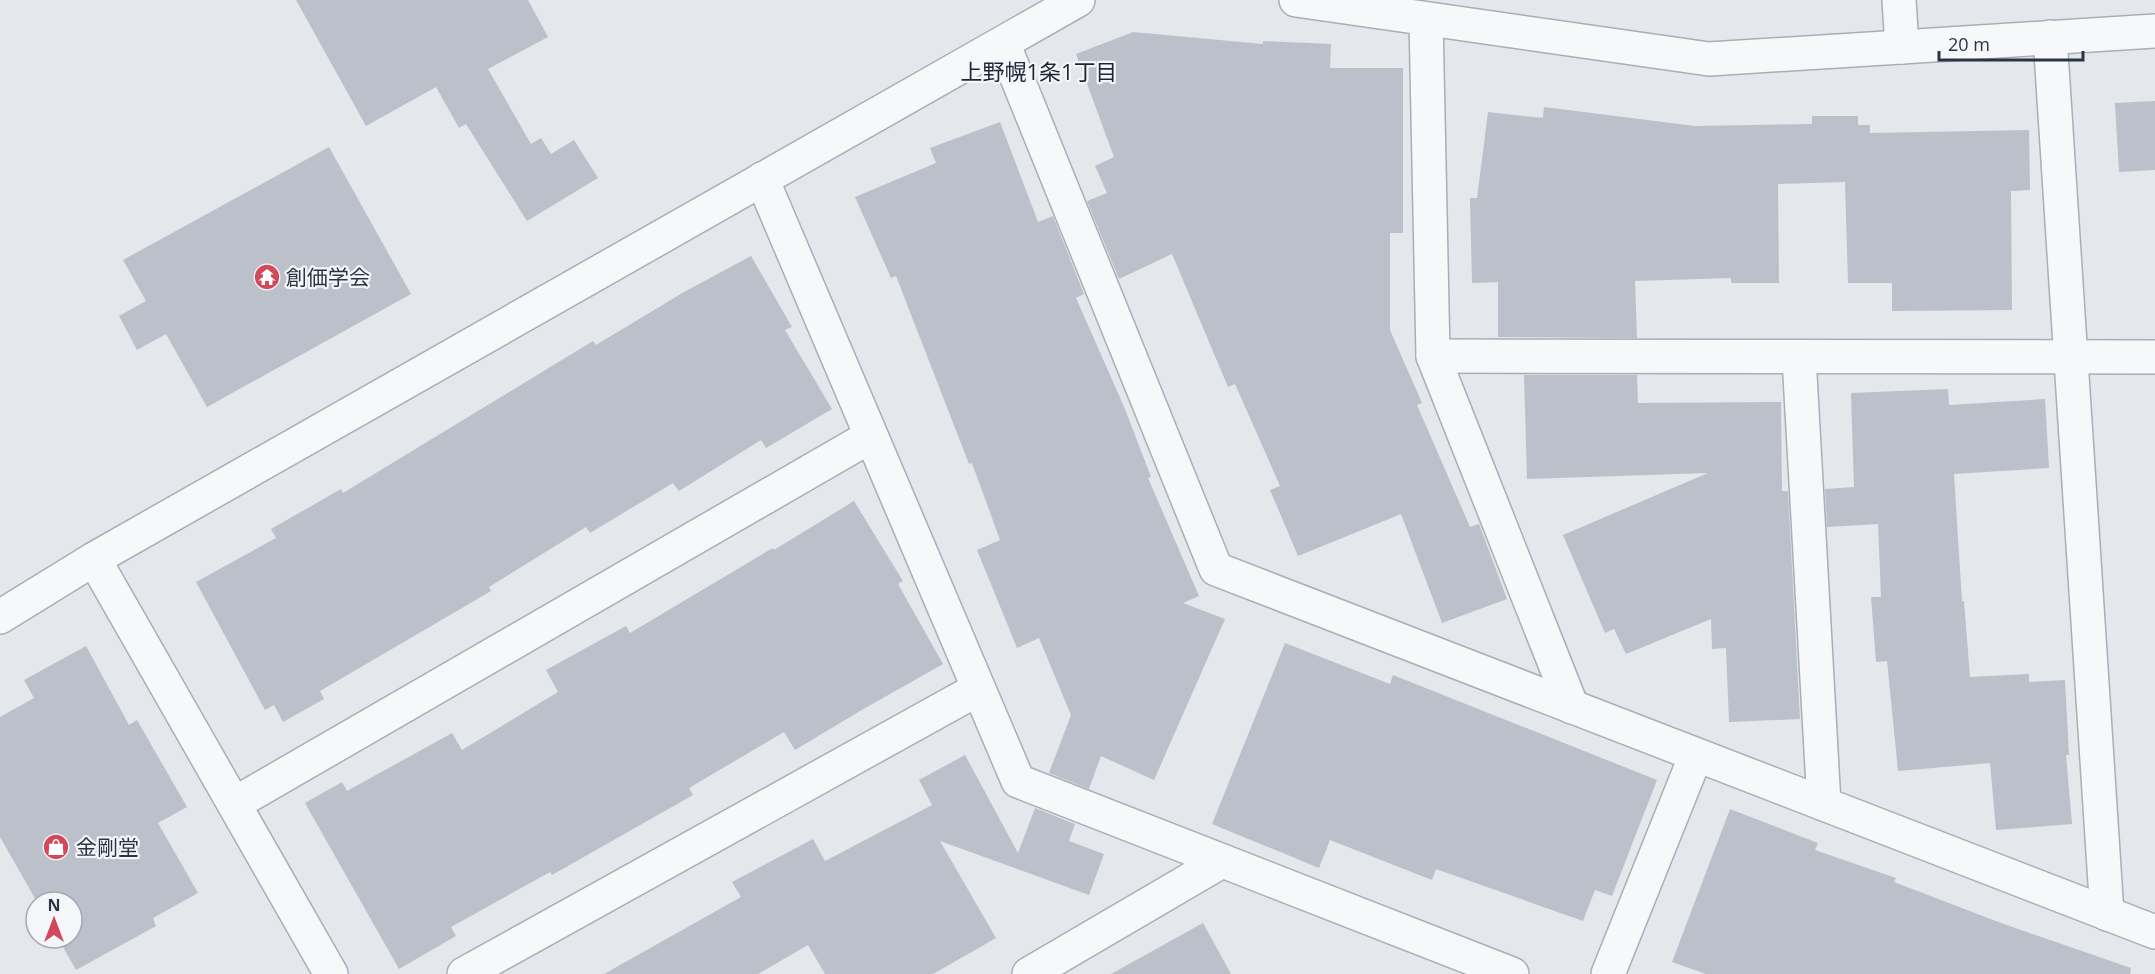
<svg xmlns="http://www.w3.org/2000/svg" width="2155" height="974" viewBox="0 0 2155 974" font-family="'Open Sans','Noto Sans JP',sans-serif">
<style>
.building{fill:#bbc0ca}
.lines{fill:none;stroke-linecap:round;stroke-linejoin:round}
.minor-casing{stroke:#a9aeb7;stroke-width:36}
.minor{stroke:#f7f8fa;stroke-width:33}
.labels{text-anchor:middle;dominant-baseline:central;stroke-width:4.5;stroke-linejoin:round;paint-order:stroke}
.poi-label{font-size:21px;fill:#2b3445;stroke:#f4f6f9;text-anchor:start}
.neighbourhood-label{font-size:22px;fill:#1d2536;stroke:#f4f6f9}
</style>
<rect width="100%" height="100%" fill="#e4e7ec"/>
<!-- building -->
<g class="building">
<path d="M296,0h232l20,37 -60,32 43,75 10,-6 10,16 23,-14 24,38 -71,43 -61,-97 -7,4 -23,-41 -70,39z"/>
<path d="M1133,32l130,12v-3l68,3 -1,24h73v165h-13v97l32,73 -5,2 53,122 9,-3 28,75 -65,24 -41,-109 -103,42 -28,-66 10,-4 -45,-102 -7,3 -56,-133 -53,25 -32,-78 20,-8 -12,-27 19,-9 -38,-103z"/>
<path d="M2155,101v69l-36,2 -4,-69z"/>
<path d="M1544,107l151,19 117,-2v-8h46v9h12v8l159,-3 1,60 -19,1 1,119 -120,1v-28h-44l-3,-101 -67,2 1,99h-48v-5l-96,3 2,57 -139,-1v-55l-26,1 -2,-85h7l11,-86 55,6z"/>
<path d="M1000,122l38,100 15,-6 31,78 -8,4 49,111 26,68 -3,1 51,118 -16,7 42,16 -71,161 -53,-24 -12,33 -40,-16 22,-58 -32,-77 -22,10 -40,-98 23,-10 -28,-77 -3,1 -73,-188 -5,2 -36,-81 81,-34 -6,-15z"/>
<path d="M329,147l82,147 -204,113 -41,-73 -29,16 -18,-34 27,-15 -23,-41z"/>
<path d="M751,256l41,71 -7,3 47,79 -66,39 -5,-8 -82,51 -6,-8 -83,50 -4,-6 -97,60 2,4 -171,100 4,8 -41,23 -9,-17 -9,5 -69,-128 80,-44 -5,-9 70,-40 2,4 250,-152 3,4 88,-53z"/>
<path d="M1524,375h113l1,28 143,-1 1,89h6l12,228 -71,3 -3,-74 -14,1 -1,-30 -85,35 -12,-25 -9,4 -42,-98 145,-62 -181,6z"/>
<path d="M1948,389l1,16 96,-6 4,69 -95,6 8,127h2l6,76 59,-3v8l36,-2 4,75h-3l6,69 -76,6 -6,-67 -92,8 -11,-110 -11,1 -5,-65h10l-3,-73 -51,3 -2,-38 29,-2 -3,-94z"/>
<path d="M854,501l49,80 -5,3 45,80 -83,47 -65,39 -11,-18 -95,56 4,7 -141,80 -2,-3 -99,55 5,9 -57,33 -94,-166 37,-21 5,9 105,-58 10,17 96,-58 -12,-22 80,-44 4,7 143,-85 1,2z"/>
<path d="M1285,643l105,41 3,-9 264,105 -45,116 -17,-6 -12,31 -147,-52 -4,11 -102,-40 -11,28 -107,-44z"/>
<path d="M86,646l43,79 8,-5 50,87 -29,16 40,70 -45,25 3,8 -80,44 -18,-32h14v-36h-35l-37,-65v-120l34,-19 -10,-18z"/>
<path d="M965,755l53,98 17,-45 40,16 -6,17 35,13 -15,41 -149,-54 56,97 -63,36h-108l-17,-29 -50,29h-154l137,-77 -9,-15 81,-43 12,22 107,-56 -13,-25z"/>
<path d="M1730,809l88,34 -3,7 81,28 -2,4 107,41 130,45 -1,6h-424l-34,-12z"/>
<path d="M1203,923l28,51h-120z"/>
</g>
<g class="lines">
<!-- minor casing -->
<g class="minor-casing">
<g id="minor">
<path d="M1296,0l413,59 446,-28"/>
<path d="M1899,0l3,47"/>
<path d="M1426,19l7,337 139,351"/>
<path d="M2050,37l57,877"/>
<path d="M1003,43l213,526 939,363"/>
<path d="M762,179l256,602 494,193"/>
<path d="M1433,356l722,1"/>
<path d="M1799,357l25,447"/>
<path d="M94,559l237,415"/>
<path d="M0,617l94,-58 984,-559"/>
<path d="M234,804l637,-368"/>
<path d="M464,974l514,-285"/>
<path d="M1029,974l193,-113"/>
<path d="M1608,974l88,-219"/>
</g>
</g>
<!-- minor -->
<use href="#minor" class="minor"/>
</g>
<!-- icons -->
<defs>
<g id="temple-disc" transform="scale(1.35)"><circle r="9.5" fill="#d1495b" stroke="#f4f6f9"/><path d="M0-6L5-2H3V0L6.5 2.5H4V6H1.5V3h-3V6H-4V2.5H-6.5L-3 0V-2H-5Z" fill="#fff"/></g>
<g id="shop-disc" transform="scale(1.35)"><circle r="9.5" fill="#d1495b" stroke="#f4f6f9"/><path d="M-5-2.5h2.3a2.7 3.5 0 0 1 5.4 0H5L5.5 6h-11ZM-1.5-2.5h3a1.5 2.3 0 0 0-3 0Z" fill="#fff"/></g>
</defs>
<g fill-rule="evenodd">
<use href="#temple-disc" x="267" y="277"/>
<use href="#shop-disc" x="56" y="847"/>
</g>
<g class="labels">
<!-- poi labels -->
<g class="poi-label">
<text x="286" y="277">創価学会</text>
<text x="76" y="847">金剛堂</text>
</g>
<!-- neighbourhood labels -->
<g class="neighbourhood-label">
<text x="1039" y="71">上野幌1条1丁目</text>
</g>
</g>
<!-- north arrow -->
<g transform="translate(54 920)"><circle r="28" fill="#f4f6f9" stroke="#a4a8b1" stroke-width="1.5"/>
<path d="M0-4.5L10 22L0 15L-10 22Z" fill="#d1495b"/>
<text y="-9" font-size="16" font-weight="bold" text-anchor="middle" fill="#2b3445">N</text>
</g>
<!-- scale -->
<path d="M1939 51v9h144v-9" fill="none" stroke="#2b3445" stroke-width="3"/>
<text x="1948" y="51" font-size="18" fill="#2b3445" stroke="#f4f6f9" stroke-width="4.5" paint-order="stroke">20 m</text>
</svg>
